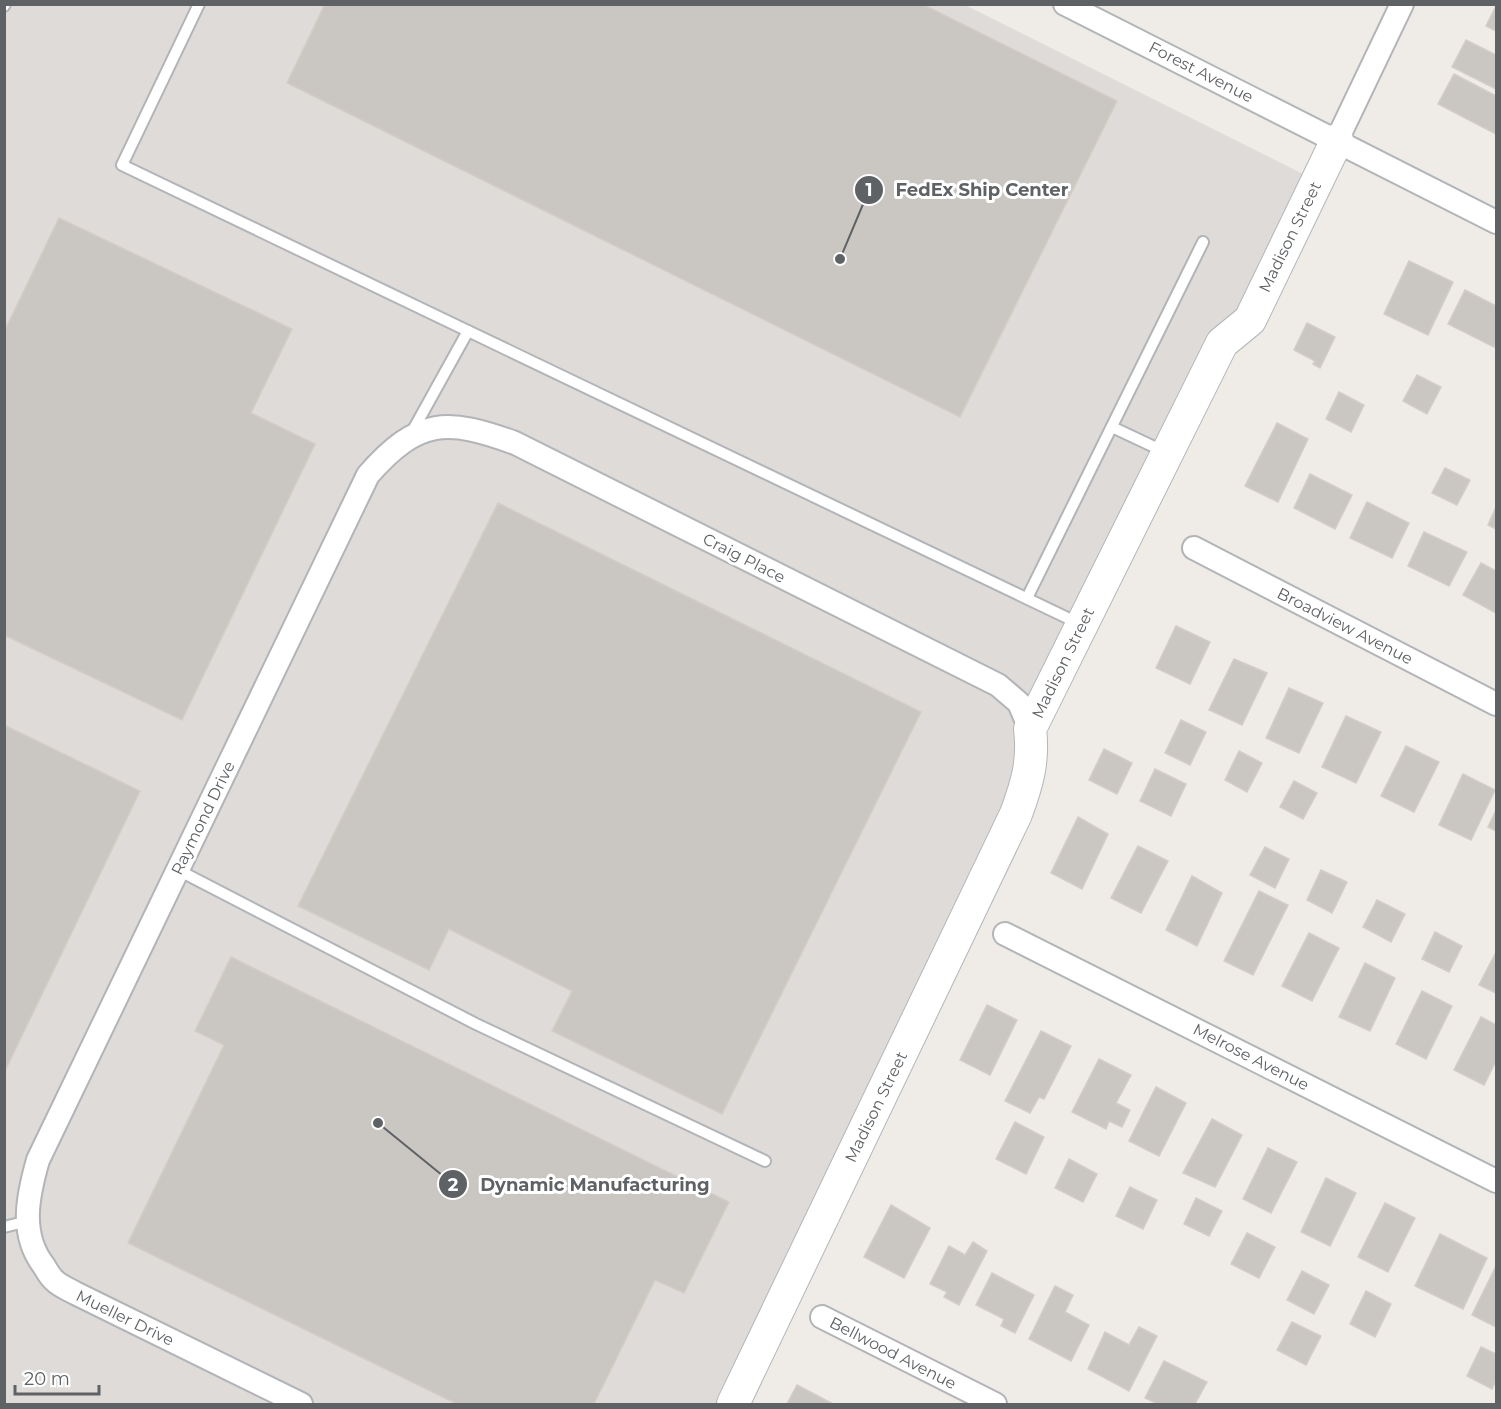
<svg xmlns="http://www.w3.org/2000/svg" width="1501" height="1409" viewBox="0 0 1501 1409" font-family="Montserrat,sans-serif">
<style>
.industrial{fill:#dedbd9}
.building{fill:#cac7c3;stroke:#d3cdc5;stroke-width:1.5}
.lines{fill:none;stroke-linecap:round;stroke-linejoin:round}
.lane-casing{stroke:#b2b4b7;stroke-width:14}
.street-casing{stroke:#b2b4b7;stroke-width:26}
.secondary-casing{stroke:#b3b6b9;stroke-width:34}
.lane{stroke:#fff;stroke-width:10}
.street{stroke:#fff;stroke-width:22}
.secondary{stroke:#fff;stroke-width:32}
.labels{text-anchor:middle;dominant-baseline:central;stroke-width:6;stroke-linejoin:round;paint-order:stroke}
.street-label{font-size:16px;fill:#5e6265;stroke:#fff}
.leader{fill:none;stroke:#5e6265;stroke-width:2}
.callout-dot{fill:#5e6265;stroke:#fff;stroke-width:2}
.mark-label{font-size:18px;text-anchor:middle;font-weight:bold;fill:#fff}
.callout-label{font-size:18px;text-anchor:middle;font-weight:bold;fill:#5e6265;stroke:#fff;stroke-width:6;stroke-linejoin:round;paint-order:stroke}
</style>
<rect width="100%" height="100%" fill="#efece7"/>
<!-- industrial -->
<path class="industrial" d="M5,5h960l340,170 -589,1229h-711z"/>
<!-- building -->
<g class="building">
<path d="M325,4h597l195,97 -157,316 -673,-334z"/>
<path d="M1496,6v25l-10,-5z"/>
<path d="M1466,40l30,15v34l-44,-22z"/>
<path d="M1454,74l42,22v38l-58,-30z"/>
<path d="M59,218l233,111 -41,84 64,31 -133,276 -178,-85v-303z"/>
<path d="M1409,261l44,21 -25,53 -44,-21z"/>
<path d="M1465,290l31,16v36l-2,5 -46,-23z"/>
<path d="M1307,323l28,14 -15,31 -7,-4 2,-3 -21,-11z"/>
<path d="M1417,375l24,12 -14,27 -24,-13z"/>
<path d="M1339,392l25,13 -13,27 -25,-13z"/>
<path d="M1277,423l31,16 -30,63 -33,-16z"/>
<path d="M1445,468l25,12 -13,25 -25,-12z"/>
<path d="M1310,474l42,21 -17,34 -41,-21z"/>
<path d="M1367,502l42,21 -17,35 -42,-20z"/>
<path d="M498,503l423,209 -199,402 -170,-83 20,-40 -123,-62 -20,41 -131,-64z"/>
<path d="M1496,507v22l-8,-4z"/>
<path d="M1424,532l43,20 -18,34 -41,-20z"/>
<path d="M1481,563l15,8v42l-33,-18z"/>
<path d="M1176,626l34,16 -20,42 -34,-16z"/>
<path d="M1234,659l33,14 -25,52 -33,-15z"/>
<path d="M1289,688l34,15 -24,50 -33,-15z"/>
<path d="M1346,716l35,16 -25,51 -34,-16z"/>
<path d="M1181,720l25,12 -16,33 -25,-12z"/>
<path d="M4,725l136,66 -136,282z"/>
<path d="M1406,746l33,16 -25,50 -33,-16z"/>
<path d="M1104,749l28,14 -15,31 -28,-14z"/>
<path d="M1239,751l23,12 -15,29 -22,-12z"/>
<path d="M1155,769l31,15 -15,32 -31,-15z"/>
<path d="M1463,774l32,16 -24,50 -32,-15z"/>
<path d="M1294,781l23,12 -14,26 -23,-12z"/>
<path d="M1496,810v21l-8,-4z"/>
<path d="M1078,817l30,17 -26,55 -31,-16z"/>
<path d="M1138,846l30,15 -27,52 -30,-15z"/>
<path d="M1265,847l24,12 -14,29 -25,-13z"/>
<path d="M1321,870l26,12 -15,31 -25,-13z"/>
<path d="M1192,876l30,17 -25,53 -31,-16z"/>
<path d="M1259,891l29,14 -35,70 -29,-14z"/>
<path d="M1377,900l28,14 -14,28 -28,-15z"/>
<path d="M1435,932l27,14 -13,26 -27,-13z"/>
<path d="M1309,933l30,15 -27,53 -30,-15z"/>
<path d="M1495,954l1,1v38l-17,-8z"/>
<path d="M231,957l498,245 -45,91 -29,-13 -61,124h-137l-329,-161 96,-198 -29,-14z"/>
<path d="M1365,963l30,15 -25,53 -31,-14z"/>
<path d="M1422,991l30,15 -26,53 -30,-15z"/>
<path d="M987,1005l30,15 -27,55 -30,-15z"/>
<path d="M1481,1017l15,8v36l-12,24 -30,-15z"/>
<path d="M1041,1031l30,15 -27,53 -5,-2 -9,16 -25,-12z"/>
<path d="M1099,1059l32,16 -15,28 14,7 -8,17 -13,-6 -3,8 -34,-17z"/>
<path d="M1156,1087l30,16 -27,53 -30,-15z"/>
<path d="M1212,1119l30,16 -27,52 -32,-14z"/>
<path d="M1015,1122l29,15 -18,37 -30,-15z"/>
<path d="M1268,1148l29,14 -26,51 -28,-14z"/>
<path d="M1069,1159l28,15 -14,28 -28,-14z"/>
<path d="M1326,1178l30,15 -26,53 -29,-14z"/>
<path d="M1130,1187l27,13 -14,29 -27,-13z"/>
<path d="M1196,1198l26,13 -13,25 -25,-12z"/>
<path d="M1385,1203l30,15 -27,54 -30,-15z"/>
<path d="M891,1205l39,23 -26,50 -40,-21z"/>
<path d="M1247,1233l28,14 -16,31 -28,-14z"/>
<path d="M1440,1234l47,24 -24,51 -48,-23z"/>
<path d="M973,1242l14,9 -28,54 -15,-8 3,-5 -17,-8 19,-38 16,9z"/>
<path d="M1496,1266v61l-24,-12z"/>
<path d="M1302,1271l27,14 -15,29 -27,-14z"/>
<path d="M992,1273l42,22 -19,38 -14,-7 3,-7 -28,-14z"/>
<path d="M1055,1286l18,9 -8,17 24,13 -18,36 -42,-22z"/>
<path d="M1366,1291l25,13 -16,33 -25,-13z"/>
<path d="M1292,1322l29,14 -15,29 -29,-15z"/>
<path d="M1139,1327l18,9 -28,55 -41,-22 17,-37 24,13z"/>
<path d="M1481,1347l15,7v26l-4,9 -25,-13z"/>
<path d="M1164,1361l43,21 -12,22h-37l-13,-6z"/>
<path d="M797,1385l36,19h-46z"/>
</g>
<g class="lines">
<!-- lane casing -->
<g class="lane-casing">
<g id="lane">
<path d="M199,4l-77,161 346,166 -56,101"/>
<path d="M4,6l1,-2"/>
<path d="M468,331l612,293"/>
<path d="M1112,427l53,25"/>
<path d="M1027,598l176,-356"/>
<path d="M178,870l298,154 289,137"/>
<path d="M4,1227l24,-6"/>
</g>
</g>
<!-- street casing -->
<g class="street-casing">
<g id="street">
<path d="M1065,4l431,218"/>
<path d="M1337,140l65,-136"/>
<path d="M1194,548l302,156"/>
<path d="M1005,934l491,247"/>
<path d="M822,1317l173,87"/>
<path d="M301,1404l-226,-111c-7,-4 -15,-7 -20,-12 -5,-4 -8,-10 -11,-15 -25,-32 -16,-71 -6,-106l330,-685c50,-57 79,-57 147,-32l483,242 21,18 11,26"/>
</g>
</g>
<!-- secondary casing -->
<g class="secondary-casing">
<path id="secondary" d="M733,1404l283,-590c11,-30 18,-53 14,-85l192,-386 28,-23 87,-180"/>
</g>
<!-- lane -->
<use href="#lane" class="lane"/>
<!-- street -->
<use href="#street" class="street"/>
<!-- secondary -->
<use href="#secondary" class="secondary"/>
</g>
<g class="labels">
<!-- street labels -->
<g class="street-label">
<text transform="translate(1201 72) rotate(27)">Forest Avenue</text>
<text transform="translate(1290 237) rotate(-64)">Madison Street</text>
<text transform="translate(744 558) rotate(27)">Craig Place</text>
<text transform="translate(1345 626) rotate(27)">Broadview Avenue</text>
<text transform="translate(1063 663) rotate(-64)">Madison Street</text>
<text transform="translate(203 818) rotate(-64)">Raymond Drive</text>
<text transform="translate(1251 1057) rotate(27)">Melrose Avenue</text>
<text transform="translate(876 1107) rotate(-64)">Madison Street</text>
<text transform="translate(125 1318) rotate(26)">Mueller Drive</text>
<text transform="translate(893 1353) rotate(27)">Bellwood Avenue</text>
</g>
</g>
<!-- callouts -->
<path class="leader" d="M840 259L869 190M378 1123L453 1184"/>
<g class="callout-dot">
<circle cx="840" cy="259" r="6"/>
<circle cx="378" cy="1123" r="6"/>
<circle cx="869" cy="190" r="15"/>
<circle cx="453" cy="1184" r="15"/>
</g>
<g class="mark-label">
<text x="869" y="196">1</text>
<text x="453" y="1191">2</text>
</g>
<g class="callout-label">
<text x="982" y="196">FedEx Ship Center</text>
<text x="595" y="1191">Dynamic Manufacturing</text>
</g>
<!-- border -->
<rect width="1501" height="1409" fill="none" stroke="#5e6265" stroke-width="12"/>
<!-- scale -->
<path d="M15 1385v9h84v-9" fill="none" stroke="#5e6265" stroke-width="3"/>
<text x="24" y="1385" font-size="18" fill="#5e6265" stroke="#ffffff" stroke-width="4.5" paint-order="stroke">20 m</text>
</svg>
